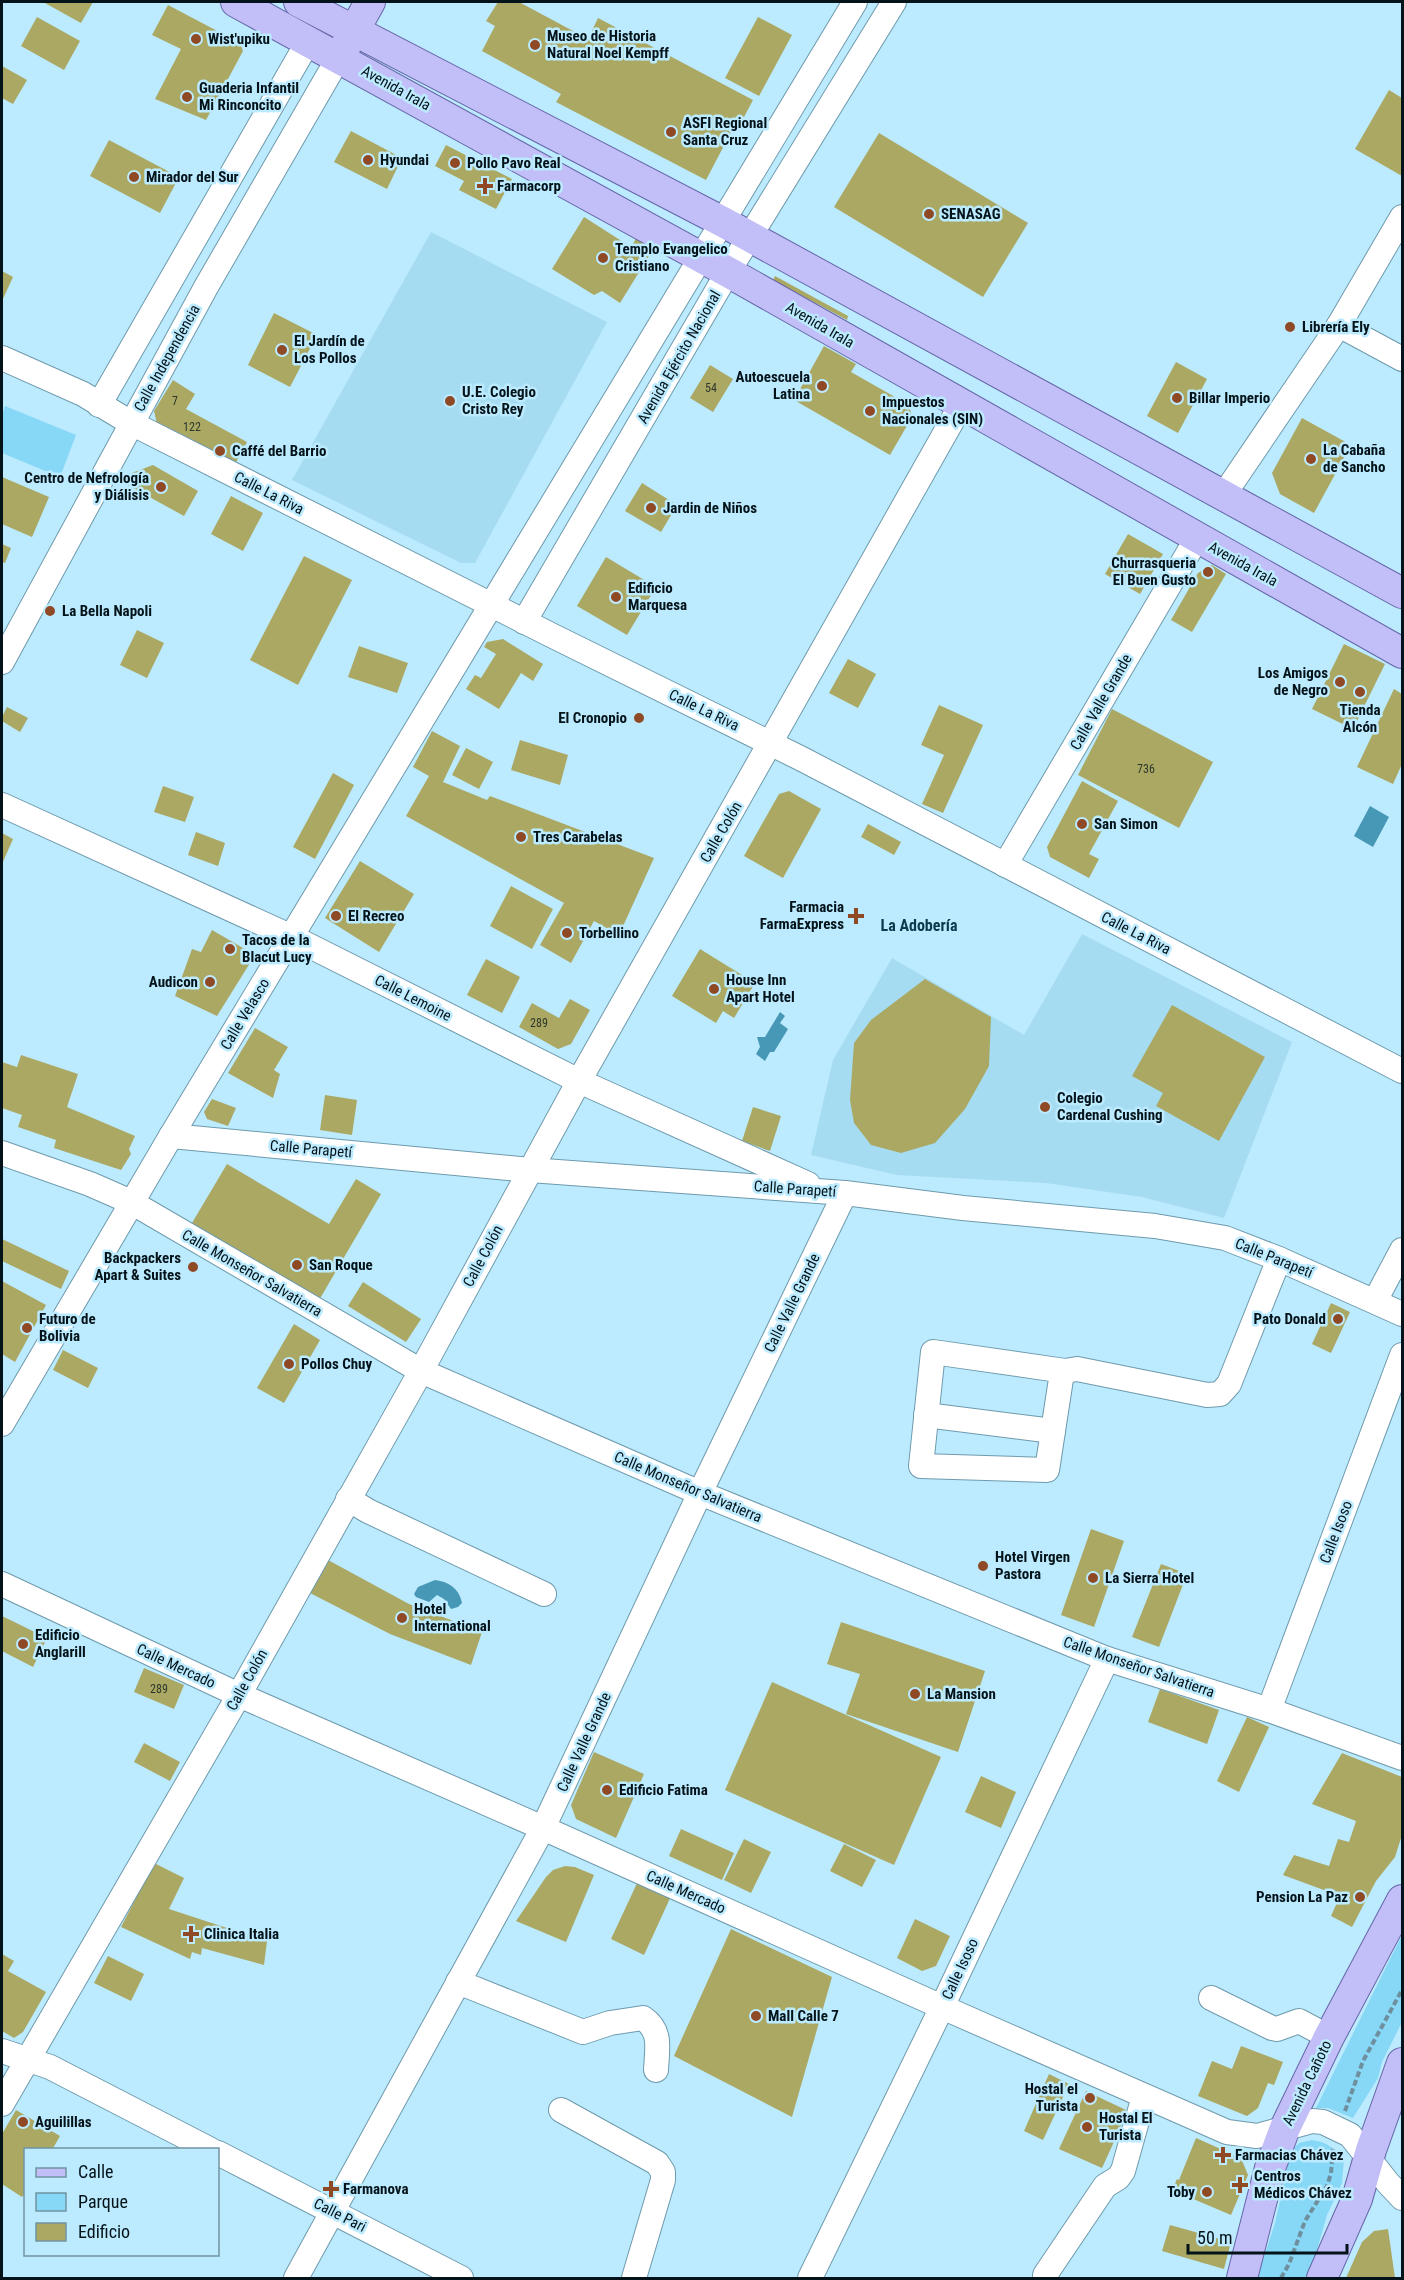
<svg xmlns="http://www.w3.org/2000/svg" width="1404" height="2280" viewBox="0 0 1404 2280" font-family="'Roboto Condensed',sans-serif">
<style>
.built{fill:#a6dcf2}
.green{fill:#87d7f7}
.water{fill:#4798b6}
.building{fill:#aba863}
.lines{fill:none;stroke-linecap:round;stroke-linejoin:round}
.minor-casing{stroke:#6e9aac;stroke-width:26}
.major-casing{stroke:#6566a7;stroke-width:32}
.path{stroke:#6e909e;stroke-width:4;stroke-dasharray:6 3;stroke-linecap:butt}
.minor{stroke:#fff;stroke-width:24}
.major{stroke:#c2bef8;stroke-width:30}
.poi-dot{fill:#904925;stroke:#bceafe;stroke-width:2}
.labels{text-anchor:middle;dominant-baseline:central;stroke-width:5;stroke-linejoin:round;paint-order:stroke}
.number-label{font-size:12px;fill:#2d382c}
.poi-label{font-size:15px;font-weight:bold;fill:#031319;stroke:#bceafe;text-anchor:start}
.street-label{font-size:15px;fill:#031319;stroke:#bceafe}
.neighbourhood-label{font-size:16px;font-weight:bold;fill:#0c3a4a;stroke:#bceafe}
</style>
<rect width="100%" height="100%" fill="#bceafe"/>
<!-- built -->
<g class="built">
<path d="M431,232l176,90 -132,241h-14l-169,-83z"/>
<path d="M1082,934l210,108 -68,176 -82,-21 -96,-14 -149,-8 -86,-20 22,-95 59,-102 132,77z"/>
</g>
<!-- green -->
<g class="green">
<path d="M5,406l71,29 -16,42 -58,-24v-38z"/>
<path d="M1402,1935v87l-20,40 -4,16 -25,40 -25,-10h-12z"/>
<path d="M1312,2140c15,2 22,8 32,19l-2,24 -15,32 -18,63h-52l18,-55 8,-36v-11l8,-24 8,-9z"/>
</g>
<!-- water -->
<g class="water">
<path d="M1370,806l19,11 -16,30 -19,-11z"/>
<path d="M780,1012l5,4 -5,7 8,6 -14,23h-4l-5,9 -9,-7 4,-7 -3,-10h8z"/>
<path d="M435,1580c14,2 24,8 27,23l-4,4 -7,2 -7,-10 -7,-4 -8,7 -13,-5 -2,-3 4,-7z"/>
</g>
<!-- building -->
<g class="building">
<path d="M43,2h50l-12,21z"/>
<path d="M498,2h21l69,37 10,-21 155,82 -9,17 -4,-2 -34,65 -150,-78 5,-8 -79,-43 13,-25 -9,-5z"/>
<path d="M168,5l72,38 3,8 -37,69 -51,-21 26,-50 -29,-14z"/>
<path d="M37,17l43,24 -16,29 -43,-24z"/>
<path d="M758,17l34,18 -33,61 -34,-18z"/>
<path d="M2,66l25,14 -14,24 -11,-6z"/>
<path d="M1389,90l13,8v78l-47,-27z"/>
<path d="M351,131l51,27 -15,31 -53,-27z"/>
<path d="M879,133l149,90 -45,74 -149,-90z"/>
<path d="M109,140l70,37 -19,36 -70,-37z"/>
<path d="M446,145l66,34 -16,30 -37,-19 5,-9 -29,-15z"/>
<path d="M584,217l47,30 6,-10 17,11 -34,55 -18,-12 -8,4 -42,-26z"/>
<path d="M2,271l11,6 -11,24z"/>
<path d="M775,276l73,40 -1,4 -74,-40z"/>
<path d="M274,313l43,22 -27,52 -42,-22z"/>
<path d="M824,346l32,18 -5,8 58,33 3,12 -22,38 -96,-55z"/>
<path d="M1176,362l31,17 -29,54 -31,-17z"/>
<path d="M710,365l23,14 -20,33 -23,-14z"/>
<path d="M173,380l22,14 -9,15 61,33 -13,24 -77,-42 -3,-13z"/>
<path d="M1302,418l49,27 -37,68 -34,-19 -8,-21z"/>
<path d="M153,465l45,26 -14,25 -60,-33 5,-9z"/>
<path d="M2,477l47,20 -17,40 -30,-13z"/>
<path d="M642,483l35,22 -16,27 -36,-21z"/>
<path d="M231,496l32,17 -20,38 -32,-17z"/>
<path d="M1128,534l35,20 -23,40 -35,-20z"/>
<path d="M2,544l9,4 -6,15 -3,-1z"/>
<path d="M304,556l48,24 -54,105 -48,-25z"/>
<path d="M606,557l50,30 -29,48 -50,-29z"/>
<path d="M1212,565l14,9 -34,58 -21,-12 27,-47z"/>
<path d="M137,630l27,13 -17,35 -27,-13z"/>
<path d="M503,639l40,25 -10,17 -12,-8 -22,36 -33,-20 9,-14 6,3 15,-24 -12,-7 3,-5z"/>
<path d="M1344,644l41,20 -32,65 -41,-20z"/>
<path d="M359,646l49,17 -11,30 -49,-16z"/>
<path d="M848,659l28,15 -18,34 -29,-15z"/>
<path d="M1394,689l8,5v70l-9,20 -36,-17z"/>
<path d="M939,705l44,20 -40,88 -21,-9 22,-49 -23,-10z"/>
<path d="M7,707l21,11 -8,14 -18,-11v-4z"/>
<path d="M1112,709l101,53 -34,66 -101,-53z"/>
<path d="M432,731l28,15 -17,36 44,18 3,-4 164,62 -35,77 -25,-14 -23,42 -31,-18 24,-42 -158,-87 23,-40 -16,-9z"/>
<path d="M520,740l48,15 -8,30 -49,-15z"/>
<path d="M466,748l27,14 -14,27 -27,-14z"/>
<path d="M333,773l21,12 -39,74 -22,-12z"/>
<path d="M1082,781l36,20 -29,53 10,5 -10,19 -39,-21 -3,-10z"/>
<path d="M163,786l31,11 -9,25 -31,-10z"/>
<path d="M789,791l32,18 -38,69 -39,-22 35,-62z"/>
<path d="M868,824l33,18 -7,13 -33,-18z"/>
<path d="M196,832l29,11 -7,23 -30,-11z"/>
<path d="M2,833l11,6 -11,25z"/>
<path d="M360,861l54,33 -35,58 -54,-34z"/>
<path d="M511,886l42,23 -21,40 -42,-23z"/>
<path d="M212,930l43,25 -38,61 -42,-20 17,-47 9,3z"/>
<path d="M700,949l55,34 -21,35 -11,-7 -7,12 -44,-27z"/>
<path d="M486,959l34,18 -18,36 -35,-18z"/>
<path d="M925,979l66,38 -2,49 -24,43 -30,34 -34,10 -30,-8 -17,-22 -4,-23 4,-57 17,-23z"/>
<path d="M570,999l20,11 -19,34 -13,5 -39,-22 13,-24 27,15z"/>
<path d="M1172,1005l93,52 -46,84 -63,-35 7,-13 -31,-17z"/>
<path d="M255,1028l33,19 -14,23 6,4 -7,24 -45,-25z"/>
<path d="M21,1055l57,19 -11,33 68,29 -6,13 2,5 -10,16 -67,-22 2,-8 -38,-13 4,-12 -20,-7v-46l15,5z"/>
<path d="M325,1095l32,5 -5,35 -32,-5z"/>
<path d="M212,1099l24,9 -8,18 -21,-7 -3,-7z"/>
<path d="M753,1107l28,9 -11,35 -28,-10z"/>
<path d="M227,1164l102,60 27,-45 25,15 -63,108 -129,-74z"/>
<path d="M2,1239l67,32 -8,18 -59,-28z"/>
<path d="M2,1281l44,24 -31,57 -13,-8z"/>
<path d="M363,1282l58,37 -15,23 -58,-36z"/>
<path d="M1331,1303l19,9 -19,41 -19,-9z"/>
<path d="M294,1324l26,16 -36,63 -27,-15z"/>
<path d="M63,1350l35,18 -10,20 -35,-18z"/>
<path d="M1091,1529l33,12 -30,86 -33,-12z"/>
<path d="M328,1560l81,44 73,28 -11,33 -81,-31 -82,-42z"/>
<path d="M1161,1564l26,10 -28,73 -27,-10z"/>
<path d="M2,1616l45,22 -14,29 -31,-16z"/>
<path d="M841,1622l144,49 -27,81 -112,-38 14,-40 -33,-10z"/>
<path d="M144,1668l40,17 -10,24 -40,-17z"/>
<path d="M772,1682l169,75 -47,108 -169,-75z"/>
<path d="M1160,1689l59,21 -12,34 -59,-22z"/>
<path d="M1247,1717l22,10 -30,65 -22,-11z"/>
<path d="M144,1743l36,19 -10,19 -36,-19z"/>
<path d="M594,1752l50,22 -28,64 -40,-19 -5,-14z"/>
<path d="M1342,1753l60,24v58l-7,22 -19,24 -24,46 -21,-11 9,-20 -57,-21 11,-20 35,11 9,-27 11,3 7,-21 -44,-17z"/>
<path d="M981,1776l35,16 -15,36 -36,-16z"/>
<path d="M681,1829l53,24 -12,27 -53,-24z"/>
<path d="M744,1839l27,13 -20,41 -27,-13z"/>
<path d="M844,1844l32,16 -14,27 -32,-16z"/>
<path d="M154,1863l30,15 -15,31 98,32 -3,24 -62,-17 -1,7 -9,-3 -2,7 -69,-32z"/>
<path d="M565,1866l10,1 19,8 -28,67 -50,-21 30,-44 7,-7z"/>
<path d="M639,1879l33,15 -28,61 -33,-16z"/>
<path d="M915,1919l35,17 -14,30 -14,5 -25,-13z"/>
<path d="M731,1929l101,48 -40,140 -118,-61z"/>
<path d="M2,1954l12,7 -6,10 38,21 -23,40 -9,6 -12,-7z"/>
<path d="M108,1956l36,18 -13,27 -37,-18z"/>
<path d="M1241,2046l42,16 -9,23 -6,-2 -10,25 -11,8 -49,-20 14,-35 20,8z"/>
<path d="M1049,2074l20,10 -26,56 -19,-9z"/>
<path d="M1086,2091l42,20 -26,57 -43,-19z"/>
<path d="M16,2110l44,26 -8,14h-26v42l-4,5 -20,-13v-50z"/>
<path d="M1196,2138l45,20 7,17 -17,40 -59,-25 5,-11 2,1z"/>
<path d="M1170,2225l61,17 -7,27 -62,-18z"/>
<path d="M1388,2229l7,49h-49l16,-36 12,-11z"/>
</g>
<g class="lines">
<!-- minor casing -->
<g class="minor-casing">
<g id="minor">
<path d="M1339,325l63,34"/>
<path d="M2,358l81,36 48,29 420,212 251,124 600,312"/>
<path d="M99,405l210,-365"/>
<path d="M1223,496l116,-171 63,-108"/>
<path d="M524,622l204,-350 166,-270"/>
<path d="M2,662l204,-375 133,-230"/>
<path d="M2,805l290,132 287,144 229,103"/>
<path d="M1005,865l192,-327"/>
<path d="M171,1136l359,34 315,23 118,15 192,18 70,12 54,21 123,55"/>
<path d="M2,1153l88,31 41,18 290,169 279,122 407,166 162,51 133,48"/>
<path d="M1375,1301l27,-51"/>
<path d="M1065,1371l-4,8 -14,91 -126,-4 12,-114 132,19 12,-2 130,26 13,-1 9,-10 50,-125"/>
<path d="M926,1415l127,16"/>
<path d="M2,1424l169,-288 684,-1134"/>
<path d="M348,1499l20,12 176,83"/>
<path d="M2,1584l237,111 304,133 399,179 285,125 30,4 55,-15 11,1 27,13 38,48 14,15"/>
<path d="M1269,1710l133,-355"/>
<path d="M458,1982l125,50 27,-9 33,-5c19,13 14,30 13,52"/>
<path d="M1211,1998l61,30 5,1 22,-8 30,16"/>
<path d="M2,2051l48,16 161,83"/>
<path d="M2,2104l237,-409 182,-324 158,-290 382,-676"/>
<path d="M561,2110l96,53 6,9v8l-29,98"/>
<path d="M218,2153l243,125"/>
<path d="M1045,2275l60,-89 13,-8 5,-7 21,-75"/>
<path d="M296,2278l247,-450 157,-335 145,-300"/>
<path d="M810,2278l132,-271 165,-348"/>
</g>
</g>
<!-- major casing -->
<g class="major-casing">
<g id="major">
<path d="M236,2l492,270 674,381"/>
<path d="M299,2l424,220 679,371"/>
<path d="M345,47l25,-45"/>
<path d="M1242,2278l28,-110 15,-40 44,-91 73,-137"/>
<path d="M1322,2278l35,-79 14,-49 31,-87"/>
</g>
</g>
<!-- path -->
<g class="path">
<path d="M1345,2111l18,-50 39,-71"/>
<path d="M1281,2278l8,-14 16,-43 22,-35 4,-13 2,-24"/>
</g>
<!-- minor -->
<use href="#minor" class="minor"/>
<!-- major -->
<use href="#major" class="major"/>
</g>
<!-- markers -->
<g class="poi-dot">
<circle cx="196" cy="39" r="6"/>
<circle cx="535" cy="45" r="6"/>
<circle cx="187" cy="97" r="6"/>
<circle cx="671" cy="132" r="6"/>
<circle cx="368" cy="160" r="6"/>
<circle cx="455" cy="163" r="6"/>
<circle cx="134" cy="177" r="6"/>
<path d="M482 177h6v6h6v6h-6v6h-6v-6h-6v-6h6z"/>
<circle cx="929" cy="214" r="6"/>
<circle cx="603" cy="258" r="6"/>
<circle cx="1290" cy="327" r="6"/>
<circle cx="282" cy="350" r="6"/>
<circle cx="822" cy="386" r="6"/>
<circle cx="1177" cy="398" r="6"/>
<circle cx="450" cy="401" r="6"/>
<circle cx="870" cy="411" r="6"/>
<circle cx="220" cy="451" r="6"/>
<circle cx="1311" cy="459" r="6"/>
<circle cx="161" cy="487" r="6"/>
<circle cx="651" cy="508" r="6"/>
<circle cx="1208" cy="572" r="6"/>
<circle cx="616" cy="597" r="6"/>
<circle cx="50" cy="611" r="6"/>
<circle cx="1340" cy="682" r="6"/>
<circle cx="1360" cy="692" r="6"/>
<circle cx="639" cy="718" r="6"/>
<circle cx="1082" cy="824" r="6"/>
<circle cx="521" cy="837" r="6"/>
<circle cx="336" cy="916" r="6"/>
<path d="M853 907h6v6h6v6h-6v6h-6v-6h-6v-6h6z"/>
<circle cx="567" cy="933" r="6"/>
<circle cx="230" cy="949" r="6"/>
<circle cx="210" cy="982" r="6"/>
<circle cx="714" cy="989" r="6"/>
<circle cx="1045" cy="1107" r="6"/>
<circle cx="297" cy="1265" r="6"/>
<circle cx="193" cy="1267" r="6"/>
<circle cx="1338" cy="1319" r="6"/>
<circle cx="27" cy="1328" r="6"/>
<circle cx="289" cy="1364" r="6"/>
<circle cx="983" cy="1566" r="6"/>
<circle cx="1093" cy="1578" r="6"/>
<circle cx="402" cy="1618" r="6"/>
<circle cx="23" cy="1644" r="6"/>
<circle cx="915" cy="1694" r="6"/>
<circle cx="607" cy="1790" r="6"/>
<circle cx="1360" cy="1897" r="6"/>
<path d="M188 1925h6v6h6v6h-6v6h-6v-6h-6v-6h6z"/>
<circle cx="756" cy="2016" r="6"/>
<circle cx="1090" cy="2098" r="6"/>
<circle cx="23" cy="2122" r="6"/>
<circle cx="1087" cy="2127" r="6"/>
<path d="M1220 2146h6v6h6v6h-6v6h-6v-6h-6v-6h6z"/>
<path d="M1237 2176h6v6h6v6h-6v6h-6v-6h-6v-6h6z"/>
<path d="M328 2180h6v6h6v6h-6v6h-6v-6h-6v-6h6z"/>
<circle cx="1207" cy="2192" r="6"/>
</g>
<g class="labels">
<!-- number labels -->
<g class="number-label">
<text x="711" y="388">54</text>
<text x="175" y="401">7</text>
<text x="192" y="427">122</text>
<text x="1146" y="769">736</text>
<text x="539" y="1023">289</text>
<text x="159" y="1689">289</text>
</g>
<!-- poi labels -->
<g class="poi-label">
<text x="547" y="36">Museo de Historia<tspan x="547" dy="17">Natural Noel Kempff</tspan></text>
<text x="208" y="39">Wist'upiku</text>
<text x="199" y="88">Guaderia Infantil<tspan x="199" dy="17">Mi Rinconcito</tspan></text>
<text x="683" y="123">ASFI Regional<tspan x="683" dy="17">Santa Cruz</tspan></text>
<text x="380" y="160">Hyundai</text>
<text x="467" y="163">Pollo Pavo Real</text>
<text x="146" y="177">Mirador del Sur</text>
<text x="497" y="186">Farmacorp</text>
<text x="941" y="214">SENASAG</text>
<text x="615" y="249">Templo Evangelico<tspan x="615" dy="17">Cristiano</tspan></text>
<text x="1302" y="327">Librería Ely</text>
<text x="294" y="341">El Jardín de<tspan x="294" dy="17">Los Pollos</tspan></text>
<text x="810" y="377" text-anchor="end">Autoescuela<tspan x="810" dy="17">Latina</tspan></text>
<text x="462" y="392">U.E. Colegio<tspan x="462" dy="17">Cristo Rey</tspan></text>
<text x="1189" y="398">Billar Imperio</text>
<text x="882" y="402">Impuestos<tspan x="882" dy="17">Nacionales (SIN)</tspan></text>
<text x="1323" y="450">La Cabaña<tspan x="1323" dy="17">de Sancho</tspan></text>
<text x="232" y="451">Caffé del Barrio</text>
<text x="149" y="478" text-anchor="end">Centro de Nefrología<tspan x="149" dy="17">y Diálisis</tspan></text>
<text x="663" y="508">Jardin de Niños</text>
<text x="1196" y="563" text-anchor="end">Churrasqueria<tspan x="1196" dy="17">El Buen Gusto</tspan></text>
<text x="628" y="588">Edificio<tspan x="628" dy="17">Marquesa</tspan></text>
<text x="62" y="611">La Bella Napoli</text>
<text x="1328" y="673" text-anchor="end">Los Amigos<tspan x="1328" dy="17">de Negro</tspan></text>
<text x="1360" y="710" text-anchor="middle">Tienda<tspan x="1360" dy="17">Alcón</tspan></text>
<text x="627" y="718" text-anchor="end">El Cronopio</text>
<text x="1094" y="824">San Simon</text>
<text x="533" y="837">Tres Carabelas</text>
<text x="844" y="907" text-anchor="end">Farmacia<tspan x="844" dy="17">FarmaExpress</tspan></text>
<text x="348" y="916">El Recreo</text>
<text x="579" y="933">Torbellino</text>
<text x="242" y="940">Tacos de la<tspan x="242" dy="17">Blacut Lucy</tspan></text>
<text x="726" y="980">House Inn<tspan x="726" dy="17">Apart Hotel</tspan></text>
<text x="198" y="982" text-anchor="end">Audicon</text>
<text x="1057" y="1098">Colegio<tspan x="1057" dy="17">Cardenal Cushing</tspan></text>
<text x="181" y="1258" text-anchor="end">Backpackers<tspan x="181" dy="17">Apart &amp; Suites</tspan></text>
<text x="309" y="1265">San Roque</text>
<text x="39" y="1319">Futuro de<tspan x="39" dy="17">Bolivia</tspan></text>
<text x="1326" y="1319" text-anchor="end">Pato Donald</text>
<text x="301" y="1364">Pollos Chuy</text>
<text x="995" y="1557">Hotel Virgen<tspan x="995" dy="17">Pastora</tspan></text>
<text x="1105" y="1578">La Sierra Hotel</text>
<text x="414" y="1609">Hotel<tspan x="414" dy="17">International</tspan></text>
<text x="35" y="1635">Edificio<tspan x="35" dy="17">Anglarill</tspan></text>
<text x="927" y="1694">La Mansion</text>
<text x="619" y="1790">Edificio Fatima</text>
<text x="1348" y="1897" text-anchor="end">Pension La Paz</text>
<text x="204" y="1934">Clinica Italia</text>
<text x="768" y="2016">Mall Calle 7</text>
<text x="1078" y="2089" text-anchor="end">Hostal el<tspan x="1078" dy="17">Turista</tspan></text>
<text x="1099" y="2118">Hostal El<tspan x="1099" dy="17">Turista</tspan></text>
<text x="35" y="2122">Aguilillas</text>
<text x="1235" y="2155">Farmacias Chávez</text>
<text x="1254" y="2176">Centros<tspan x="1254" dy="17">Médicos Chávez</tspan></text>
<text x="343" y="2189">Farmanova</text>
<text x="1195" y="2192" text-anchor="end">Toby</text>
</g>
<!-- street labels -->
<g class="street-label">
<text transform="translate(396 88) rotate(29)">Avenida Irala</text>
<text transform="translate(820 325) rotate(30)">Avenida Irala</text>
<text transform="translate(679 357) rotate(-60)">Avenida Ejército Nacional</text>
<text transform="translate(167 358) rotate(-61)">Calle Independencia</text>
<text transform="translate(269 493) rotate(27)">Calle La Riva</text>
<text transform="translate(1243 564) rotate(29)">Avenida Irala</text>
<text transform="translate(1101 702) rotate(-60)">Calle Valle Grande</text>
<text transform="translate(704 710) rotate(26)">Calle La Riva</text>
<text transform="translate(721 832) rotate(-60)">Calle Colón</text>
<text transform="translate(1136 933) rotate(27)">Calle La Riva</text>
<text transform="translate(413 998) rotate(27)">Calle Lemoine</text>
<text transform="translate(245 1014) rotate(-59)">Calle Velasco</text>
<text transform="translate(311 1149) rotate(5)">Calle Parapetí</text>
<text transform="translate(795 1189) rotate(4)">Calle Parapetí</text>
<text transform="translate(483 1256) rotate(-62)">Calle Colón</text>
<text transform="translate(1274 1258) rotate(22)">Calle Parapetí</text>
<text transform="translate(252 1273) rotate(30)">Calle Monseñor Salvatierra</text>
<text transform="translate(792 1303) rotate(-64)">Calle Valle Grande</text>
<text transform="translate(688 1487) rotate(23)">Calle Monseñor Salvatierra</text>
<text transform="translate(1336 1532) rotate(-69)">Calle Isoso</text>
<text transform="translate(176 1666) rotate(25)">Calle Mercado</text>
<text transform="translate(1139 1667) rotate(19)">Calle Monseñor Salvatierra</text>
<text transform="translate(247 1680) rotate(-61)">Calle Colón</text>
<text transform="translate(584 1742) rotate(-65)">Calle Valle Grande</text>
<text transform="translate(686 1892) rotate(24)">Calle Mercado</text>
<text transform="translate(960 1969) rotate(-65)">Calle Isoso</text>
<text transform="translate(1307 2083) rotate(-64)">Avenida Cañoto</text>
<text transform="translate(340 2215) rotate(27)">Calle Pari</text>
</g>
<!-- neighbourhood labels -->
<g class="neighbourhood-label">
<text x="919" y="925">La Adobería</text>
</g>
</g>
<!-- border -->
<rect width="1404" height="2280" fill="none" stroke="#031319" stroke-width="6"/>
<!-- legend -->
<rect x="24" y="2148" width="195" height="108" fill="#bceafe" stroke="#7294a2" stroke-width="1.5"/>
<rect x="36" y="2168" width="30" height="9" fill="#c2bef8" stroke="#7294a2" stroke-width="1.5"/>
<text x="78" y="2178" font-size="18" fill="#031319">Calle</text>
<rect x="36" y="2193" width="30" height="18" fill="#87d7f7" stroke="#7294a2" stroke-width="1.5"/>
<text x="78" y="2208" font-size="18" fill="#031319">Parque</text>
<rect x="36" y="2223" width="30" height="18" fill="#aba863" stroke="#7294a2" stroke-width="1.5"/>
<text x="78" y="2238" font-size="18" fill="#031319">Edificio</text>
<!-- scale -->
<path d="M1188 2244v9h159v-9" fill="none" stroke="#031319" stroke-width="3"/>
<text x="1197" y="2244" font-size="18" fill="#031319" stroke="#bceafe" stroke-width="4.5" paint-order="stroke">50 m</text>
</svg>
